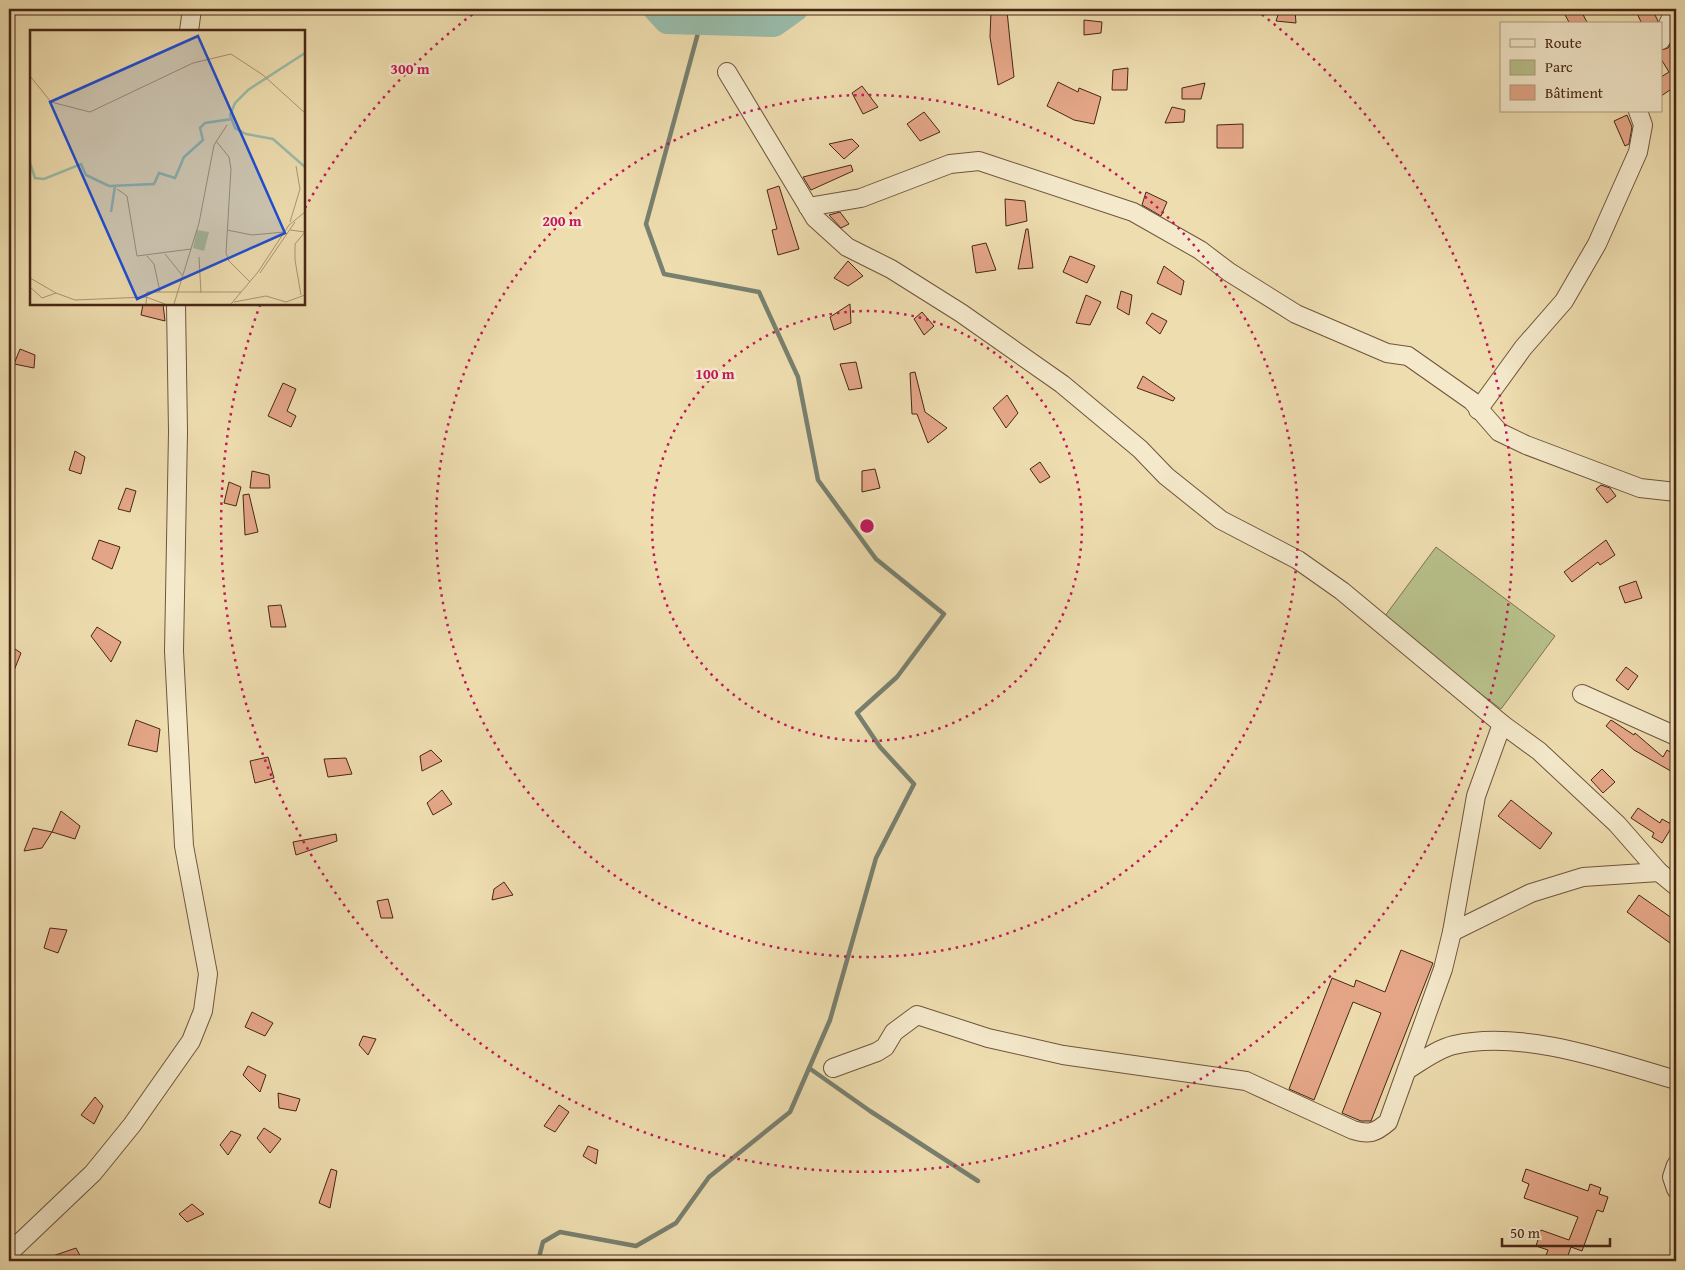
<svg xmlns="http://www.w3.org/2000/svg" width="1685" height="1270" viewBox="0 0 1685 1270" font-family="'Gentium Book Plus',serif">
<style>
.green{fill:#b8c18b;stroke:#7f7450}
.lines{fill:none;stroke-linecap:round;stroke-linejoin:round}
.stream{stroke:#78806f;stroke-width:4.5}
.river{stroke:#99bcab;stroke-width:26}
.building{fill:#e4a687;stroke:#462715}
.minor-casing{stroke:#70543c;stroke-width:20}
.minor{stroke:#f4e9cb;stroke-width:18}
.ring{fill:none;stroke:#c2185b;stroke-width:2.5;stroke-dasharray:2.5 5}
.inset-river{fill:none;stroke:#99bcab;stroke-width:2.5}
.inset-road{fill:none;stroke:#ab9471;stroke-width:1}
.view{fill:#1d4ed8;fill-opacity:0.15;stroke:#1d4ed8;stroke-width:2.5}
.inset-edge{fill:none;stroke:#462715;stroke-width:2.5}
.centre{fill:#c2185b;stroke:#f4e9cb;stroke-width:2.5}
.ring-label{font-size:15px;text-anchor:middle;font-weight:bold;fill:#c2185b;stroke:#f4e9cb;stroke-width:5;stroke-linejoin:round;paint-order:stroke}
</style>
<rect width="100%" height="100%" fill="#eeddaf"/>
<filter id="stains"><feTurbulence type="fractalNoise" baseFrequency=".004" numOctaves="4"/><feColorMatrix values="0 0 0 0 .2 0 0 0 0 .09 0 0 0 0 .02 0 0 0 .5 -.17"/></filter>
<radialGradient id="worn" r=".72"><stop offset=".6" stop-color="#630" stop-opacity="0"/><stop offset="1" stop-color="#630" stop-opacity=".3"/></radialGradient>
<!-- green -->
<path class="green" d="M1436,547l119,89 -54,73 -119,-89z"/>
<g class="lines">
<!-- stream -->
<g class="stream">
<path d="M809,1068l61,43 108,70"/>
<path d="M538,1261l5,-19 17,-10 76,14 40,-23 33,-46 81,-65 40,-92 46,-162 38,-74 -34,-37 -23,-34 40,-36 47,-63 -68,-55 -58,-79 -20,-103 -39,-85 -95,-18 -18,-50 55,-202"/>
</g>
<!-- river -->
<path class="river" d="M656,9l11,12 107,3 21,-15"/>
</g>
<!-- building -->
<g class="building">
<path d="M1280,9l15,1 1,13 -20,-2z"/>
<path d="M1572,9h8l8,15h-18l-6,-11z"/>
<path d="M1635,9h17l6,12 -1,3h-15z"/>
<path d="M991,11h16l3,30 4,36 -16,8 -8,-48z"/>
<path d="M1084,20l18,2 -1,11 -17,2z"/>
<path d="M1672,42l4,7v37l-15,10v-19l8,-5 -8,-13v-9l7,-2z"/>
<path d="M1128,68l-1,22h-15l1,-20z"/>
<path d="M1058,82l20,10 1,-4 22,9 -7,27 -20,-4 -27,-14z"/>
<path d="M1205,83l-4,16h-19v-11z"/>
<path d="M862,86l16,21 -15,7 -11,-21z"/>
<path d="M1172,107l13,3 -1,12 -19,1z"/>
<path d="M924,112l16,20 -20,9 -13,-17z"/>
<path d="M1627,115l5,12 -3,17 -4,2 -11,-25z"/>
<path d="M1243,124v24h-26v-23z"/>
<path d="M852,139l7,7 -15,13 -15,-15z"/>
<path d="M851,165l2,6 -42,19 -8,-13z"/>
<path d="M779,186l20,63 -21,6 -6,-25 5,-1 -10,-39z"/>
<path d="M1146,192l21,10 -6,14 -19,-11z"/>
<path d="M1005,199l20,2 2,20 -21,5z"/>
<path d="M840,212l9,12 -8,4 -12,-13z"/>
<path d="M1026,229h2l5,39 -15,1z"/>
<path d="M986,243l10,27 -20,3 -4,-27z"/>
<path d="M1070,256l25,10 -8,17 -24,-11z"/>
<path d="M848,261l15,15 -15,10 -14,-8z"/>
<path d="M1164,266l20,15 -3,14 -24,-12z"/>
<path d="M1121,291l11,4 -3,20 -12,-7z"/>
<path d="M1086,295l15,7 -11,23 -14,-2z"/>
<path d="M143,304h20l2,17 -24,-6z"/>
<path d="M850,304l1,19 -17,7 -4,-13z"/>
<path d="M922,312l12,14 -10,9 -10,-16z"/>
<path d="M1152,313l15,8 -7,13 -14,-11z"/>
<path d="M20,349l15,6 -1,13 -20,-4z"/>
<path d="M856,362l6,26 -13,2 -9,-26z"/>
<path d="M915,372l10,40 22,16 -19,15 -11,-29h-5l-2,-41z"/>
<path d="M1143,376l32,22 -2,3 -36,-13z"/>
<path d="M283,383l13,6 -9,22 9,5 -5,11 -23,-11z"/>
<path d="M1007,395l11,18 -12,15 -13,-20z"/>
<path d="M75,451l10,6 -4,17 -12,-4z"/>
<path d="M1040,462l10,15 -10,6 -10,-14z"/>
<path d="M875,469l5,19 -18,4v-21z"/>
<path d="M252,471l17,4 1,13h-20z"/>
<path d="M229,482l12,5 -5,19 -12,-3z"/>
<path d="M1601,485l9,3 6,8 -9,7 -11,-14z"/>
<path d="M126,488l10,3 -6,21 -12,-3z"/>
<path d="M249,494l9,38 -13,3 -2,-40z"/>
<path d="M99,540l21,7 -8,22 -20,-10z"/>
<path d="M1606,540l9,15 -15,10 -2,-3 -26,20 -8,-10z"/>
<path d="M1636,581l6,17 -17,5 -6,-16z"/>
<path d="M281,605l5,22h-15l-3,-21z"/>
<path d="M97,627l24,15 -10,20 -20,-26z"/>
<path d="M9,645l12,8 -12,30z"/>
<path d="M1626,667l12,9 -10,14 -12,-10z"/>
<path d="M136,720l24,9 -3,23 -29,-7z"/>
<path d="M1611,720l23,15 1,-2 28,24 4,-7 9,6v18l-42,-24 -28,-24z"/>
<path d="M431,750l11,11 -20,10 -2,-15z"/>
<path d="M268,757l6,21 -19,5 -5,-22z"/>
<path d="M346,758l6,16 -24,3 -4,-18z"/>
<path d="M1602,769l13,13 -12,11 -12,-13z"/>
<path d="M442,790l10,14 -19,11 -6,-12z"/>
<path d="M1511,800l41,33 -12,16 -42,-33z"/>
<path d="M1638,808l22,15 2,-4 11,6 -11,18 -10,-6 2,-4 -23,-15z"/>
<path d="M61,811l19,15 -5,13 -23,-7z"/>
<path d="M33,828l19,4 -10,16 -18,3z"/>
<path d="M336,834l1,7 -41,14 -3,-13z"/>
<path d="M504,882l9,13 -21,5 2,-11z"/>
<path d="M1639,895l37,26v14l-6,8 -43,-31z"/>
<path d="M388,899l5,19h-12l-4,-17z"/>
<path d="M50,928l17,2 -9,23 -14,-5z"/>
<path d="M1401,950l32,13 -62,158h-10l-19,-8 39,-100 -28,-11 -39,98 -25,-11 43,-111 22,9 2,-7 29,12z"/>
<path d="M252,1012l21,11 -8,13 -20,-9z"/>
<path d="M363,1036l13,3 -8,16 -9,-10z"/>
<path d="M248,1066l18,9 -6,17 -17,-17z"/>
<path d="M278,1093l22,6 -4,12 -17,-3z"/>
<path d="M95,1097l8,9 -9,18 -13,-9z"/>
<path d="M559,1105l10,7 -14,20 -11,-6z"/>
<path d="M264,1128l17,11 -11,14 -13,-15z"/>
<path d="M231,1131l10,4 -13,20 -8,-10z"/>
<path d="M588,1146l10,4 -2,14 -13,-8z"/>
<path d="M331,1169l6,2 -7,37 -11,-5z"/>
<path d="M1526,1169l62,22 2,-7 11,4 -2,6 9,3 -5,15 -6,-2 -15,41 -11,-4 -5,14h-12l-9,-3 3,-8 -12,-4 5,-16 28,10 9,-23 -54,-19 5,-14 -7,-3z"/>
<path d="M192,1204l12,10 -17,8 -8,-8z"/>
<path d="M76,1248l7,13h-39v-2z"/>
</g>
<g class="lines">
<!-- minor casing -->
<g class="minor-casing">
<g id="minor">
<path d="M189,31l3,-22"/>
<path d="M1661,40l14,-31"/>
<path d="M727,72l88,146 32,29 44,22 70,44 101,71 78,65 26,27 55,44 77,40 44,31 160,133 37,27 78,73 42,48 17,14"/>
<path d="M808,207l53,-9 89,-34 29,-3 154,51 67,38 29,22 67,42 91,39 21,3 64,45 27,31 27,13 114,43 36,4"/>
<path d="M1478,410l45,-62 41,-47 33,-57 41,-92 5,-27 -5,-14"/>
<path d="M1582,694l94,42"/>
<path d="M1452,932l79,-39 52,-16 76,-5"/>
<path d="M833,1068l44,-16 8,-5 9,-15 23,-17 71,23 75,17 183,26 107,49c16,5 22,3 35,-8l55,-153 9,-37 24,-136 26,-72"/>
<path d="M1407,1070c15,-9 30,-21 47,-25 67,-16 157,16 222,35"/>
<path d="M1676,1165l-4,12 4,12"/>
<path d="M9,1253l84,-80 39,-48 59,-84 12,-30 5,-37 -24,-128 -10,-195 4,-219 -2,-128"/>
</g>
</g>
<!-- minor -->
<use href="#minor" class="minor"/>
</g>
<!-- distance rings -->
<g class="ring">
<circle cx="867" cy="526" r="215"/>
<circle cx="867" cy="526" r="431"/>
<path d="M305 208A646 646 0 0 1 478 10M1256 10A646 646 0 1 1 260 305"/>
</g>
<!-- overview -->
<g transform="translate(30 30)">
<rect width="275" height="275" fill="#eeddaf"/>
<path d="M167,200l12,2 -5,19 -11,-3z" fill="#b8c18b"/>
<path class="inset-river" d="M275,23l-57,37 -13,13 -5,12 5,13 11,6 27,5 32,28M0,133l5,15 9,1 37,-15 5,11 23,11 45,-2 5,-11 16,5 9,-21 19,-17 -3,-12 5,-5 27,-4M81,182l4,-26"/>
<path class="inset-road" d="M0,46l21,26 39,10 103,-49 38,-9 32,21 42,38M186,111l13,16 2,12 -5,84 3,8 21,21M87,159l10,7 10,60 54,-7M260,192l10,-33 -4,-23M197,200l25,5 32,-3M260,200l15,2M135,224l17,21M117,226l7,8 6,28M169,227l2,36M230,243l35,-51M0,248l26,15M0,257l12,11 14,-5 19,7 71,-3 19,7M271,265l-6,-35v-16l10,-12M204,272l32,-6 20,6 19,-7M116,274l1,-12h94M144,274l25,-81 15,-78 13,-20M201,274l27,-32 31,-47 16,-13"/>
<path class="view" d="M168,6l87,197 -148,66 -87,-197z"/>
<rect width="275" height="275" class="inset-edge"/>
</g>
<circle cx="867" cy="526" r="8" class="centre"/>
<g class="ring-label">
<text x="410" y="74">300 m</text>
<text x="562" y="226">200 m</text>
<text x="715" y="379">100 m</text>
</g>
<!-- margin -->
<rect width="1685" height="1270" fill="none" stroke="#eeddaf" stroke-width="30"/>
<rect x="10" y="10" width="1665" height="1250" fill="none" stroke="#462715" stroke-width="2.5"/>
<rect x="15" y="15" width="1655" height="1240" fill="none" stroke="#462715"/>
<!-- legend -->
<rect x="1500" y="22" width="162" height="90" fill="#f4e9cb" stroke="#ae9b82"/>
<rect x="1510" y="39" width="25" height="8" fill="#f4e9cb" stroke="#ae9b82"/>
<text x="1545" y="48" font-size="15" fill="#462715">Route</text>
<rect x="1510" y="60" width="25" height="15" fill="#b8c18b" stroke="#ae9b82"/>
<text x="1545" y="72" font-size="15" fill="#462715">Parc</text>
<rect x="1510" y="85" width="25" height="15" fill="#e4a687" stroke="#ae9b82"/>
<text x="1545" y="98" font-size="15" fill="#462715">Bâtiment</text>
<!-- scale -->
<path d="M1502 1238v8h108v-8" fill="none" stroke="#462715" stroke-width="2.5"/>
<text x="1510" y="1238" font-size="15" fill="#462715" stroke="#f4e9cb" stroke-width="4" paint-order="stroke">50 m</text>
<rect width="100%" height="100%" filter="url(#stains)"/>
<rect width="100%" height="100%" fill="url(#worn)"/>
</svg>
